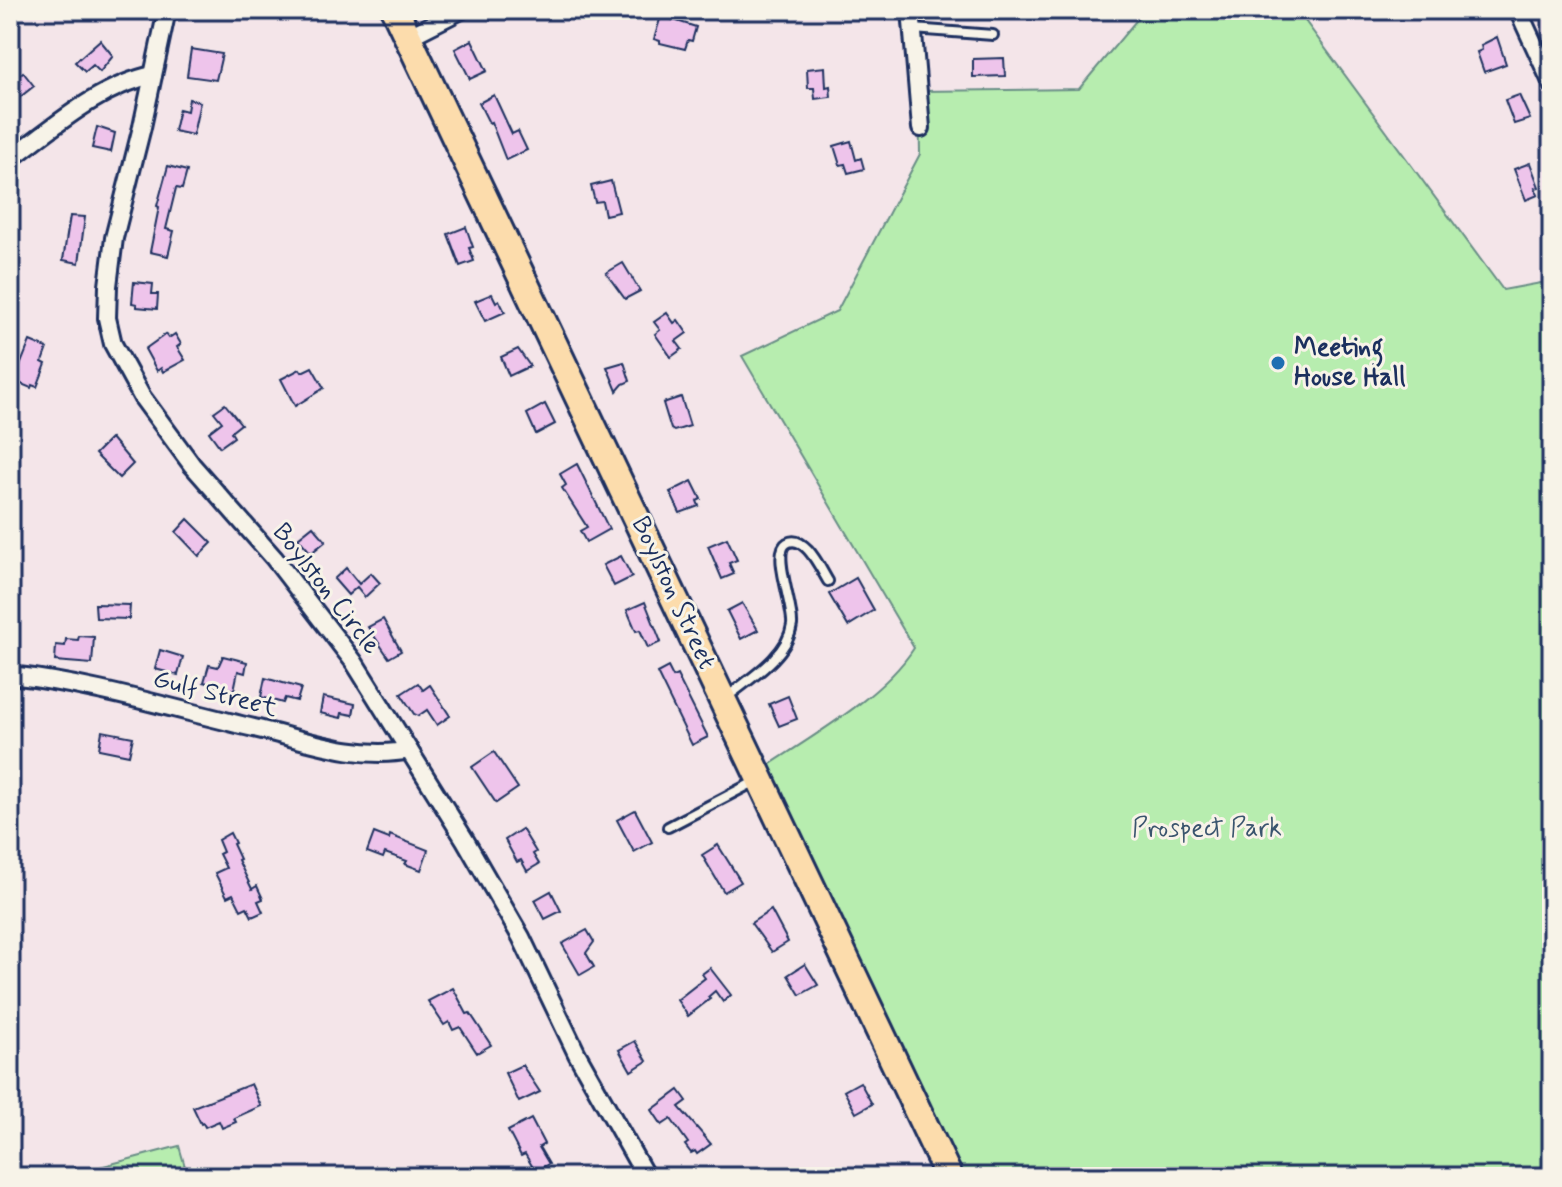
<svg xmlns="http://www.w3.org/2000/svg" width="1562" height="1187" viewBox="0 0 1562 1187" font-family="Mynerve,sans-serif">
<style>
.green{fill:#b7edaf;stroke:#698e86;stroke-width:2}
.building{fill:#eec4eb;stroke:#1b2f5e;stroke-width:2}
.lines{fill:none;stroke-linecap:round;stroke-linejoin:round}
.service-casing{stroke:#1b2f5e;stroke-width:14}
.minor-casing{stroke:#1b2f5e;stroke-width:22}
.primary-casing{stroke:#1b2f5e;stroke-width:32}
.service{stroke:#f7f3e8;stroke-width:8}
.minor{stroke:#f7f3e8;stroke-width:16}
.primary{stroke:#fcdcac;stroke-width:26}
.poi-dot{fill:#1f6fb2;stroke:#f7f3e8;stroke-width:3}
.labels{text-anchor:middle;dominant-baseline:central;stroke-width:6;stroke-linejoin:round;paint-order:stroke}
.poi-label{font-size:26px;font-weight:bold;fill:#1b2f5e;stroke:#f7f3e8;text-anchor:start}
.street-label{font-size:26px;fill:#1b2f5e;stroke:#f7f3e8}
.park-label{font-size:26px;fill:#3a556e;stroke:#f7f3e8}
</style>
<rect width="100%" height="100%" fill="#f4e5e9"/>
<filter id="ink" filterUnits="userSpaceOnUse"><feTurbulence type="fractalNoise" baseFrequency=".0125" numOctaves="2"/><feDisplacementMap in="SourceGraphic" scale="16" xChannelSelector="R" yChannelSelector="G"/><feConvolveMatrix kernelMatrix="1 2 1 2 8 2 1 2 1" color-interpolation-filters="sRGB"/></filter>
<g filter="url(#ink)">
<!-- green -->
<g class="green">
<path d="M1145,10h152l206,280 49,-9v896h-603l-192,-404c50,-34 125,-75 157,-125l-172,-292 95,-45 83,-157 -1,-63 160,-2z"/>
<path d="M179,1146l9,31h-126z"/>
</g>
<!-- building -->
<g class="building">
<path d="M661,16l35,11 -4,14 -4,-1 -3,9 -25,-6v-2l-6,-2z"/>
<path d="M1497,37l9,27 -22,8 -7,-20 5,-2 -1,-5z"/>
<path d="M100,40l13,16 -13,16 -7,-7 -8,7 -10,-10z"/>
<path d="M472,40l15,31 -17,8 -15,-30z"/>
<path d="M191,49l31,5 -6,26 -29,-4z"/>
<path d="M1004,58l1,18 -32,1v-18z"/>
<path d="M825,67l1,20 4,-1 1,11 -16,2 -1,-11h-6l-1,-19z"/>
<path d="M23,72l11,14 -24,19v-22z"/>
<path d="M494,95l18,39 6,-3 9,19 -21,10 -15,-38 -2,1 -10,-20z"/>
<path d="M1519,95l11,24 -16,5 -9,-24z"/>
<path d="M189,99l11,3 -7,33 -19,-4 5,-22 8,2z"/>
<path d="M97,127l18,6 -4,19 -19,-4z"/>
<path d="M851,141l5,19 5,-2 3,11 -16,4 -3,-9 -5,1 -6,-19z"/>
<path d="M1530,163l9,24 -4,1 3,7 -12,5 -12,-31z"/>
<path d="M168,166l19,5 -5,18 -6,-1 -10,41 8,2 -6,25 -18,-4 9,-45 -2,-1z"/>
<path d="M611,181l8,31 -14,3 -3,-14 -7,1 -4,-16z"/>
<path d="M70,216l15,1 -6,46 -16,-3z"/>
<path d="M466,227l7,20 -4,1 5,13 -14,5 -12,-32z"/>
<path d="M623,263l17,28 -15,8 -19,-26z"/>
<path d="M134,282l19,2 -1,10h6l-1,15 -20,-2v-3l-5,-1z"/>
<path d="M492,294l4,8 3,-2 6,12 -20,9 -10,-20z"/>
<path d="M667,313l7,10 4,-3 9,13 -11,8 6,8 -11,8 -16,-23 5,-4 -6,-8z"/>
<path d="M166,334l3,4 6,-4 6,10 -4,3 8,13 -22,12 -2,-4 -4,3 -12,-22z"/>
<path d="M30,341l17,7 -5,14 4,2 -9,23 -5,-2 -1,3 -17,-7z"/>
<path d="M518,349l12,17 -21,10 -8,-19z"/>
<path d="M624,362l6,19 -7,3 -6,7 -10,-24z"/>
<path d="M312,367l12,21 -29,18 -14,-27 19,-10 2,3z"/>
<path d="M681,397l9,29 -16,5 -3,-2 -8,-26z"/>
<path d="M225,404l16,20 -10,8 3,5 -14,10 -11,-15 13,-10 -8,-10z"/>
<path d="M545,404l10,20 -19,10 -9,-20z"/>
<path d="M111,438l22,26 -14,14 -24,-24z"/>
<path d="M577,464l32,65 -23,13 -6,-11 7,-4 -25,-39 4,-3 -6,-11z"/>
<path d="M692,481l9,18 -4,2 2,5 -19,7 -10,-21z"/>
<path d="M188,519l24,24 -13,13 -23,-24z"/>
<path d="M313,526l13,15 -15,12 -13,-15z"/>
<path d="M727,538l10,22 -8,3 5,11 -12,5 -14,-33z"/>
<path d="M621,556l11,21 -18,9 -11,-21z"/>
<path d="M346,568l13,16 12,-11 9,10 -15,14 -8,-10 -9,8 -14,-16z"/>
<path d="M856,578l18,32 -26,16 -19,-32z"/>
<path d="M645,602l16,40 -13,6 -8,-18 -4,1 -9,-21z"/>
<path d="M742,603l16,27 -17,9 -14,-28z"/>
<path d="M95,604l35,1 -1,14 -33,-1z"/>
<path d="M383,619l18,32 -12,7 -21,-31z"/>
<path d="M79,636l15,1 -2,27 -37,-3 1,-16 9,1 1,-7 12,1z"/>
<path d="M160,650l23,7 -5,18 -23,-6z"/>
<path d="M223,656l24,6 -2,11 -7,-2 -4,19 -30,-8 5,-17 9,2z"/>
<path d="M668,667l5,10 4,-2 31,62 -16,8 -35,-72z"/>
<path d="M265,678l36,10 -4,13 -12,-3 -2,5 -22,-6z"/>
<path d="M418,683l5,7 7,-5 20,31 -13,9 -10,-15 -9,6 -4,-2 -13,-20z"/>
<path d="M788,696l9,23 -18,7 -10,-22z"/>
<path d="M323,697l32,7 -2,11 -11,-2 -1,5 -21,-5z"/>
<path d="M102,731l31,6 -4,18 -30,-6z"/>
<path d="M494,752l24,36 -22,15 -24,-36z"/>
<path d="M635,810l17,32 -18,10 -17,-32z"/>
<path d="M522,829l14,23 -3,2 6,10 -12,7 -6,-11 -4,2 -12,-22z"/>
<path d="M230,833l5,10 -2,1 7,15 -2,1 14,29 5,-3 6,13 -5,2 5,11 -11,5 -5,-10 -6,3 -8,-16 -6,3 -12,-24 11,-5 -7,-14 4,-2 -5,-12z"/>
<path d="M374,833l15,6 1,-4 38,15 -7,20 -16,-6 2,-3 -22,-8 -2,5 -16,-6z"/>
<path d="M718,845l23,37 -17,10 -22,-37z"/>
<path d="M551,891l10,20 -16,8 -10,-19z"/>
<path d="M771,910l17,32 -16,10 -21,-29z"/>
<path d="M587,930l7,12 -8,11 8,14 -14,8 -18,-31z"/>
<path d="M805,964l13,21 -18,10 -12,-20z"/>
<path d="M710,968l21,27 -8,7 -8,-11 -7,6 2,2 -22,17 -11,-16 28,-22 -3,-4z"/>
<path d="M453,988l14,26 3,-1 21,32 -14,8 -17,-26 -7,3 -4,-8 -5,3 -16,-24z"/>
<path d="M635,1041l12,20 -16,10 -12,-21z"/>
<path d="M522,1065l18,27 -21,10 -14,-29z"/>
<path d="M860,1082l12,22 -16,9 -12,-22z"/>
<path d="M251,1084l10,22 -27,12 2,4 -14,6 -3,-7 -14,6 -2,-4 -2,1 -8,-17z"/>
<path d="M679,1090l8,11 -8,6 32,37 -14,10 -2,-3 -4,2 -6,-8 3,-2 -17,-24 -9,6 -10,-15z"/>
<path d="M531,1119l13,25 -5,3 10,17 -14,7 -10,-17 -4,2 -13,-25z"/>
</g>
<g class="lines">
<!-- service casing -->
<g class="service-casing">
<g id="service">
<path d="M913,29l80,6"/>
<path d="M727,697c22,-18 61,-41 65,-72 2,-18 -21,-73 -5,-82 18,-10 34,27 41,38"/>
<path d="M668,827l88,-46"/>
</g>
</g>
<!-- minor casing -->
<g class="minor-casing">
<g id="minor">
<path d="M167,10l-25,117 -28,111 -6,48 -1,32 6,26 29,53 50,68 82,93 80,104 111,178 56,97 56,117 69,123"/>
<path d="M911,10l10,118"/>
<path d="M1518,10l34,74"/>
<path d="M408,37l53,-27"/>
<path d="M10,159c44,-32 89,-73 143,-84"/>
<path d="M10,675c83,9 163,34 244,53 49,11 105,33 155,22"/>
</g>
</g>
<!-- primary casing -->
<g class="primary-casing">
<path id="primary" d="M395,10l554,1167"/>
</g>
<!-- service -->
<use href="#service" class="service"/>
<!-- minor -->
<use href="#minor" class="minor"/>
<!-- primary -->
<use href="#primary" class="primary"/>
</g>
</g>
<!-- markers -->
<circle class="poi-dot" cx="1278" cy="363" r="8"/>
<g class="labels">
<!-- poi labels -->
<g class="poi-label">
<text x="1294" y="348">Meeting<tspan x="1294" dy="30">House Hall</tspan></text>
</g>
<!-- street labels -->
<g class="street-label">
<text transform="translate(326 589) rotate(52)">Boylston Circle</text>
<text transform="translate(673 593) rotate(65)">Boylston Street</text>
<text transform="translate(215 694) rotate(14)">Gulf Street</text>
</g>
<!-- park labels -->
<g class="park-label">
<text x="1207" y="829">Prospect Park</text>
</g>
</g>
<!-- margin -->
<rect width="1562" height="1187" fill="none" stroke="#f7f3e8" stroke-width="40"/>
<rect x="20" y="20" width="1522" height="1147" fill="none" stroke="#1b2f5e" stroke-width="3" filter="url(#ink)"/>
</svg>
